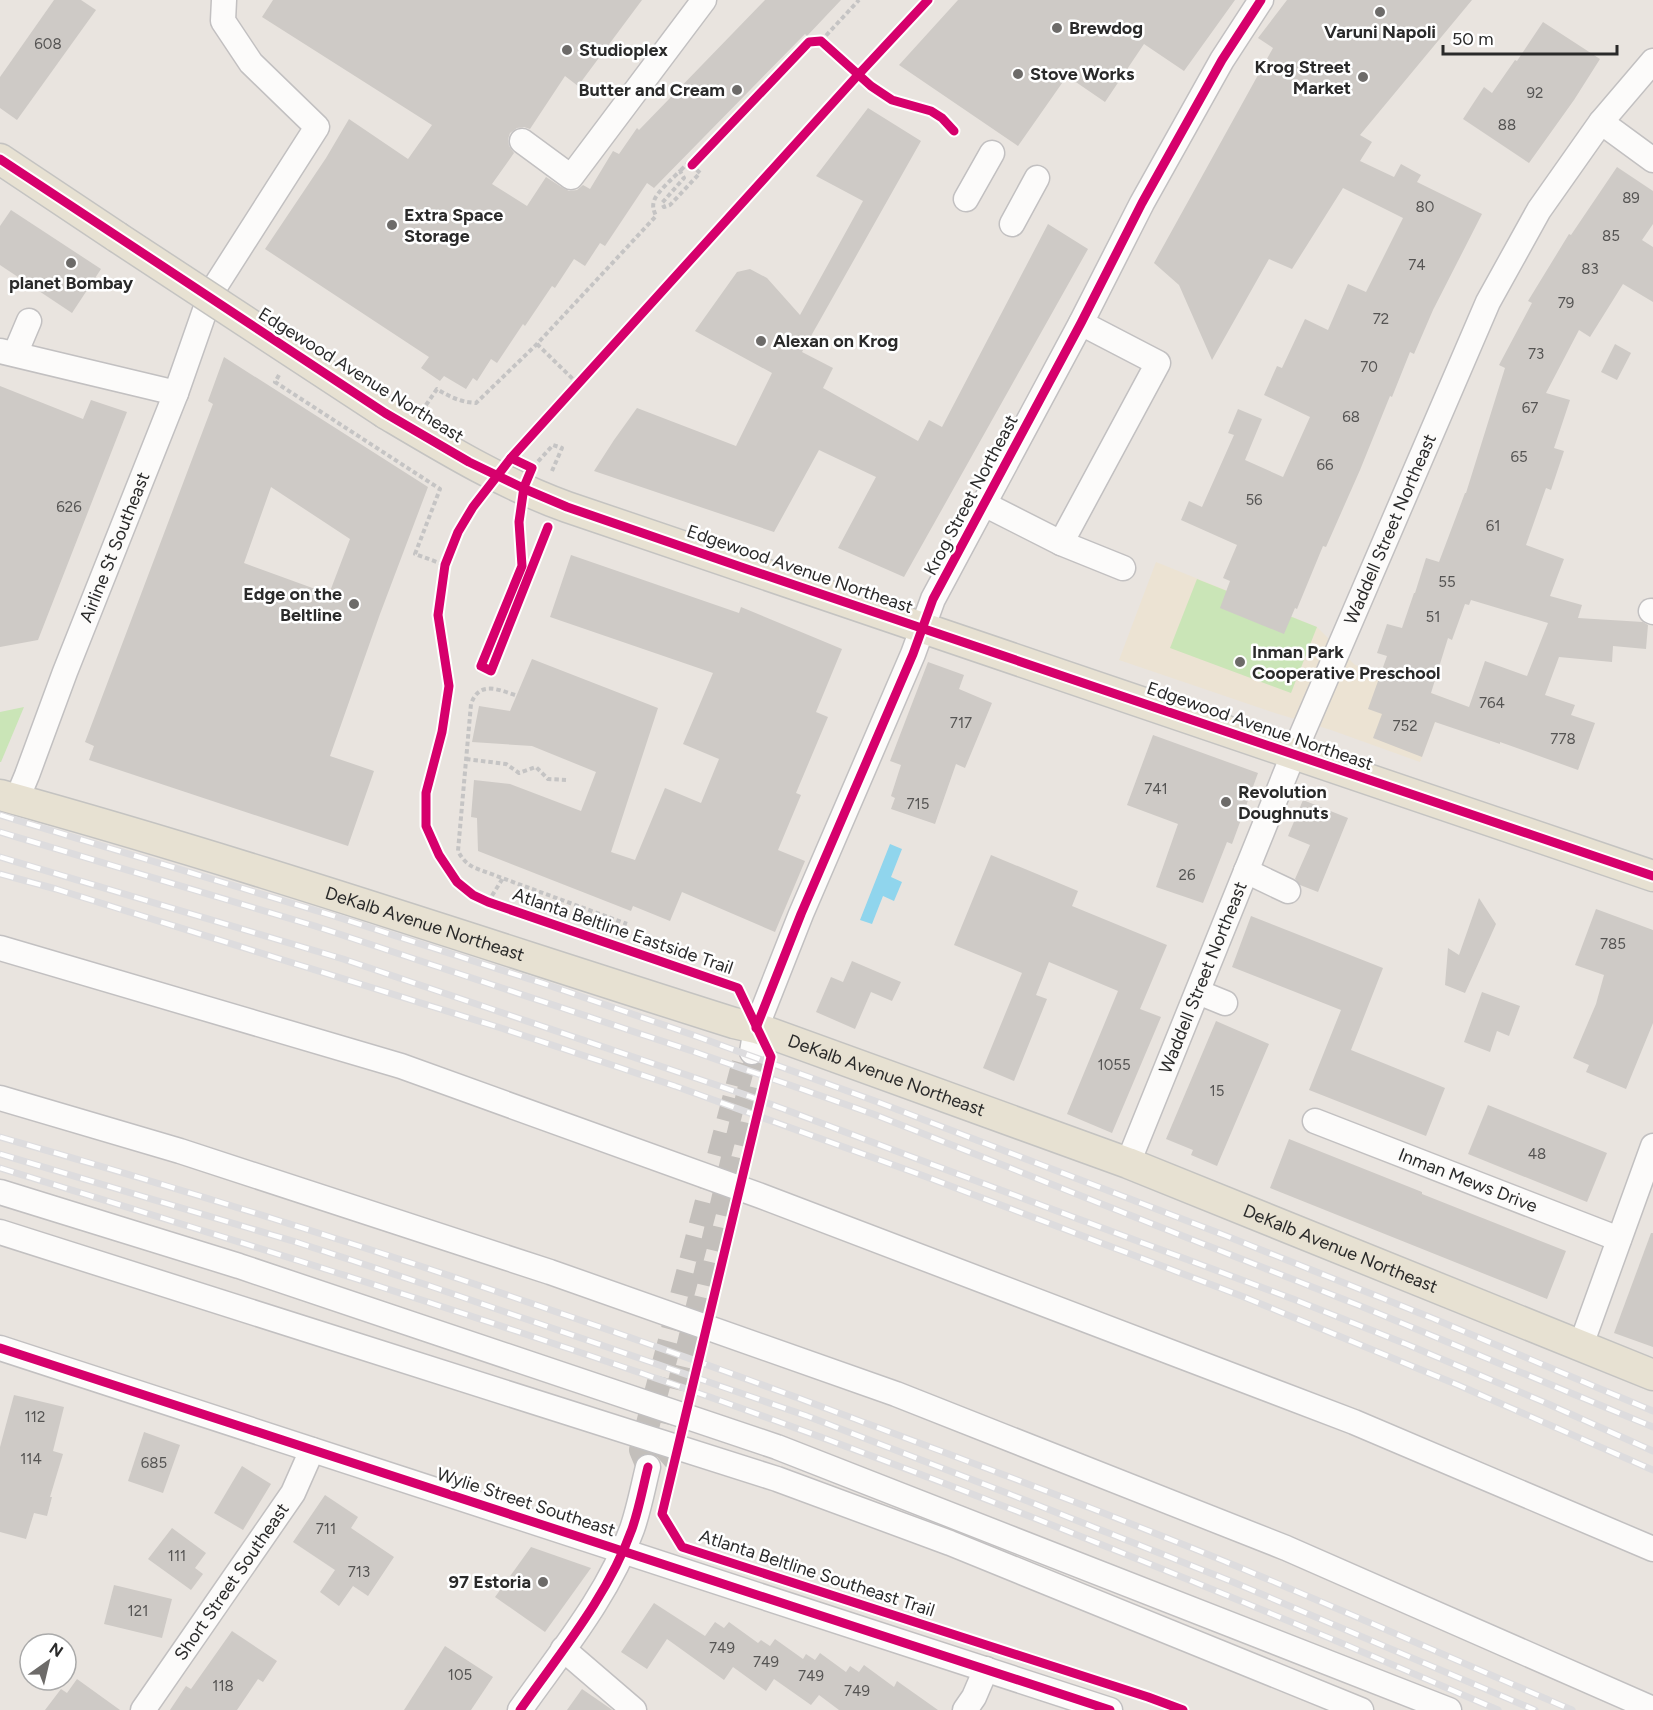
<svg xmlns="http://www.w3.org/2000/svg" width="1653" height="1710" viewBox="0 0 1653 1710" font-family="Figtree,sans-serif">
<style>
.education{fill:#ece3d3}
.green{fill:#cae5b7}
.water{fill:#90d5ed}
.building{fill:#cecac6;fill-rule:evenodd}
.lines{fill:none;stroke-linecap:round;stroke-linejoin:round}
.minor-tunnel{stroke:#c3bfbb;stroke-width:24;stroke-dasharray:24 12;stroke-linecap:butt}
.minor-casing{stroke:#c2c0c1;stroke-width:27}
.major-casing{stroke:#c4c3c1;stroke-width:33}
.path{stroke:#c5c4c4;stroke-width:4;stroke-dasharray:4.5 3;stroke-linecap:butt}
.minor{stroke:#fcfbfa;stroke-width:24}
.major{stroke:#e7e1d2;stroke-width:30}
.rail-casing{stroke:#dddcde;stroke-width:7}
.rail{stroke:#fff;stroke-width:4.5;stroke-dasharray:14;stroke-linecap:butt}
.major-bridge-casing{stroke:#c4c3c1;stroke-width:33;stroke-linecap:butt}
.major-bridge{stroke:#e7e1d2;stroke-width:30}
.cycleway-casing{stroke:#fff;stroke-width:13}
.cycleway{stroke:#d6006c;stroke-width:9}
.poi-dot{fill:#6d6b69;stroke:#fff;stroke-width:2}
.labels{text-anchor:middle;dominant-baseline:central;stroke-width:5;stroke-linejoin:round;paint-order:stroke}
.number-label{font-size:15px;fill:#555453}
.poi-label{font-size:18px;font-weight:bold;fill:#2a2a2a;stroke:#fff;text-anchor:start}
.street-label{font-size:18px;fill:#2a2a2a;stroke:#fff}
</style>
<rect width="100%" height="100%" fill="#e9e4df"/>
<!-- education -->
<path class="education" d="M1156,562l161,65 38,38 89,33 -24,64 -89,-32 -56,-17 -156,-53z"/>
<!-- green -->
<g class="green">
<path d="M1197,579l120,48 -26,66 -121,-45z"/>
<path d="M24,707l-23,55h-1v-50z"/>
</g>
<!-- water -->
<path class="water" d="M890,844l12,5 -11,28 11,5 -8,19 -11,-5 -11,28 -12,-4z"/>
<!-- building -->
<g class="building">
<path d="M54,0h27l15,10 -79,110 -17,-12v-31z"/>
<path d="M273,0h369l-64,86 -13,-10 -35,53 -6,-2 -7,1 -7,5 -2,6 1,7 5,7 -22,31 35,22 19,-29 17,11 6,3 8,-1 6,-5 7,4 23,-38 6,3 18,-26 2,2 126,-130h76l-34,36 -2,-2 -151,154 -7,-5 -42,63 -5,-3 -15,23 -11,-7 -19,29 -3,-2 -27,40 -2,-2 -26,39 -6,-4 -14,22 -4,-3 -7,11 -22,-13 -4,5 -19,-13 8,-11 -164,-108 61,-91 23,-39 59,40 24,-34 -170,-108z"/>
<path d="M958,0h277l-51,71 -40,-27 -39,58 -38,-26 -49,70 -119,-81z"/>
<path d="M1287,0h185l-112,135 12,7 -12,19 34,16 7,-13 20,11 -4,7 65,32 -49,96 -19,44 -4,-2 -18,45 -2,-1 -30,74 -34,77 -3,-1 -26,63 -2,-1 -11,26 -64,-26 10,-27 -7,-3 14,-33 -56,-25 8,-19 13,6 32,-72 -6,-2 10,-24 24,10 -17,41 38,17 27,-60 -46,-22 13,-29 5,2 23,-49 23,11 20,-46 18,8 37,-74 -60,-30 -51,81 -23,-10 -57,101 -33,-75 -25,-22 119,-215 -15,-10z"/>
<path d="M1543,22l57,37 -26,41 -45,63 -66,-44 21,-32 8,6 23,-33 2,1z"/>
<path d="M868,108l53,33 -119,211 31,16 -10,20 95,53 11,-21 13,7 106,-203 40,25 -184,328 -66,-29 38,-71 -57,-27 -45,82 -180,-61 20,-31 23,-32 99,38 36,-73 -77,-42 42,-59 13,-3 17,9 33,37 63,-114 -47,-25z"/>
<path d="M1617,167l36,24v33l-11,16 11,7v55l-30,-18 -33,53 -11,-7 -33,63 24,7 -16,48 10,3 -13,39 -5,-2 -20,57 38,14 -14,37 32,9 -4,13 65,4 5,3 -2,24 -33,-3 -1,16 -53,-5 -14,38 30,10 -4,10 24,8 -17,47 -78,-28v2l-65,-22 -13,35 -49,-19 9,-24 -14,-5 19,-53 -10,-3 10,-29 15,4 12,-35h1l11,-35 13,4 26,-69h1l39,-125 -6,-3 33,-62 -4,-2 41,-67 2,1zM1471,600l77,23 -21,53 -42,-15 -16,46 -38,-14 17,-55 4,2 13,-36 4,1z"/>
<path d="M11,210l90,59 -29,44 -72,-48v-39z"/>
<path d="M1615,344l16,9 -14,27 -16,-8z"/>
<path d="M224,357l204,130 -48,127 -50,142 44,15 -26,75 -259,-86 5,-14 -9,-4 128,-338 -5,-3zM271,487l79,52 -21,55 -85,-31z"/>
<path d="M0,386l83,33 8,-19 36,12 -89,228 -38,7z"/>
<path d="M571,555l168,58 2,-6 101,42 -26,63 12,5 -32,76 5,2 -23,55 27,11 -30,71 -93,-40 -12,29 -37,-15 -2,5 -153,-60 -1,-33 -6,-1 3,-37 36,4 71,27 15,-39 -64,-26 -60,-4 7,-36 31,5 22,-52 126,49 -47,144 24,8 30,-72 36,15 18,-44 -36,-15 30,-71 -163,-56z"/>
<path d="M928,662l36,13 -5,14 33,14 -27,65 -9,-4 -21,60 -44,-15 4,-11 -4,-2 10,-31 -11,-4z"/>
<path d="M1153,735l105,38 -26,71 -5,-2 -24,61 -47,-16 22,-63 -51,-19z"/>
<path d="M1303,800l45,18 -30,74 -18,-7 -5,-6 15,-34 -22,-9z"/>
<path d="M991,855l87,36 -6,15 95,39 -27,64 21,8 -49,116 -45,-19 51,-123 -69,-29 -13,33 11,4 -33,82 -31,-13 39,-95 -68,-28z"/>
<path d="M1479,898l17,26 -31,69 -20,-8 3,-37 11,7z"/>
<path d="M1596,909l57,21v93l-27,66 -40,-17 3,-7 -16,-7 23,-54 8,-29 -29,-10z"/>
<path d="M1251,916l132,52 -32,82 94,38 -19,48 -117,-46 32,-80 -109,-43z"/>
<path d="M852,961l49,21 -9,19 -21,-9 -16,37 -39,-17 15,-35 12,5z"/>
<path d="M1482,992l38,14 -11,30 -12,-5 -7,21 -26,-10z"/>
<path d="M1216,1021l53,23 -52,122 -26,-11 2,-5 -27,-11z"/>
<path d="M1488,1105l119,48 -20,49 -119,-48z"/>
<path d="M1289,1139l133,53v2l144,57 -19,48 -277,-111z"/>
<path d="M1651,1233h2v114l-39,-14z"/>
<path d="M14,1395l50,12 -11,44 10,3 -13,43h2l-5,19 -13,-3 -8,26 -26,-7v-85z"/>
<path d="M144,1432l36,13 -17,48 -35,-12z"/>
<path d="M242,1466l29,18 -28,46 -29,-17z"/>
<path d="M325,1495l33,22 -7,11 43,29 -26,39 -15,-10 -14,20 -19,-14 15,-22 -42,-28z"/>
<path d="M172,1528l34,25 -11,15 8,6 -12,16 -43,-31z"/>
<path d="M531,1547l60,21 -46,64 -50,-35z"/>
<path d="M114,1585l58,14 -10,39 -58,-14z"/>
<path d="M654,1603l51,33 10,-14 9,6 5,-6 29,21 3,-3 9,6 5,-7 28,20 3,-5 9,6 5,-7 26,19 4,-6 9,6 5,-7 30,22 3,-6 41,29h-99l-20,-15 -8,10 -37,-26 -8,12 -33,-24 -9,13 -57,-41 -20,30 -26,-17z"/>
<path d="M232,1631l45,30 -14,21 -5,-3 -21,31h-67l16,-24 5,3z"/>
<path d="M445,1646l48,31 -22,33h-67z"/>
<path d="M77,1679l43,31h-75l16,-21 6,4z"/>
<path d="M582,1689l29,20 1,1h-45z"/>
</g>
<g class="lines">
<!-- minor-tunnel -->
<path class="minor-tunnel" d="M752,1052l4,9 -93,393 -15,13 -7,-17 104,-392z"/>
<!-- minor casing -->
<g class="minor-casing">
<g id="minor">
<path d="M1601,122l52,38"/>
<path d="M522,141l49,36 133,-177"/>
<path d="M966,199l26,-46"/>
<path d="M1012,224l25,-46"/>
<path d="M0,351l176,42"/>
<path d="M15,354l14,-33"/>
<path d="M984,504l77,39 62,25"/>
<path d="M1061,543l97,-180 -77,-40"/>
<path d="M1651,611l2,1"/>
<path id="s1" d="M17,799l10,-24 38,-103 111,-279 35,-100 106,-166 -66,-64 -28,-42 1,-21"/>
<path d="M1246,871l42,20"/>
<path d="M0,948l401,118 360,130 593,226 299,127"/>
<path d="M1198,992l27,11"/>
<path d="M752,1052l4,-24 45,-114 112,-260 20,-55 148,-276 61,-120 80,-143 39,-60"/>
<path d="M0,1098l180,53 370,121 346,122 390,154 367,161"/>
<path id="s2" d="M1315,1121l304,118"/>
<path id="s3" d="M1128,1163l165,-408 195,-453 51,-92 62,-88 52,-61"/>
<path d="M0,1192l239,74 538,181 672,263"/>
<path d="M0,1232l777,247 173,64 411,167"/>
<path d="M1581,1345l72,-199"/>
<path d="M0,1348l1110,362"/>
<path d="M563,1649l71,61"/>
<path id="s4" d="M143,1710l150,-217 19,-43"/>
<path d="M520,1710c40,-57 88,-114 112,-181 7,-20 11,-42 16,-62"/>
<path d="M965,1710l9,-13 12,-28"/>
</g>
</g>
<!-- major casing -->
<g class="major-casing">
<g id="major">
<path d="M0,159l117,78"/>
<path d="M385,413c59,35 118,71 182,94l1086,369"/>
<path id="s5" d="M0,795c247,68 490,151 734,228l22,5 372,135 525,212"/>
</g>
</g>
<!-- path -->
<g class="path">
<path d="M821,41l38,-41"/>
<path d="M537,344l41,40"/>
<path d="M279,375l-4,7 165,107 -25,65 30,11"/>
<path d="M426,405l11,-16c13,8 23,13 39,14l61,-59 119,-128c-2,-5 -4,-9 -2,-15 2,-8 19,-23 26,-30l4,7 -22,25 2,4 6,-2 30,-32 -11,-11 -9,9"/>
<path d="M533,467l20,-22 9,3 -10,23"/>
<path d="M515,695c-18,-6 -36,-14 -44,9l-13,147c4,8 9,13 17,17l152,56"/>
<path d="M466,759l40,5 13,9 17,-6 12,12 18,1"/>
<path d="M488,902l15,-24"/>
</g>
<!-- minor -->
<use href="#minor" class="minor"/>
<!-- major -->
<use href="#major" class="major"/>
<!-- rail casing -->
<g class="rail-casing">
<g id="rail">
<path d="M0,815l334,101 211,68 148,51 182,66 349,134 208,83 221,93"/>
<path d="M0,832l315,94 380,126 178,62 485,191 295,122"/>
<path d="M0,857l343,102 403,136 547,204 113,45 140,59 107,48"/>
<path d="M0,874l56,15 445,139 174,58 249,90 320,121 214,88 195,85"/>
<path d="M0,1137c289,82 574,177 855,282 123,46 247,92 369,142 116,48 232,99 348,149"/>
<path d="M0,1154l296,88 134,44 377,130 205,79 221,87 302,128"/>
<path d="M0,1168c222,68 444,137 664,213 282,98 560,210 834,329"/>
</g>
</g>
<!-- rail -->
<use href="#rail" class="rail"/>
<!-- major-bridge casing -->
<g class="major-bridge-casing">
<path id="major-bridge" d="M117,237l268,176"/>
</g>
<!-- major-bridge -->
<use href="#major-bridge" class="major-bridge"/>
<!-- cycleway casing -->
<g class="cycleway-casing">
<g id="cycleway">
<path d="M928,0l-70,75 -347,383 -38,49 -15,25 -13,33 -7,50 11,71 -7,46 -16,61v33l13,29 18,27 16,13 15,7 250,86 33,69 -109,457 20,33 466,150 35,13"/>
<path d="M0,159l385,254 84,49 58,28 40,17 177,61 909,308"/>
<path d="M692,165l117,-123 12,-1 50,45 21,14 39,11 11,7 12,13"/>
<path d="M511,458l21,10 -8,19 -5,35 3,44 -41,100 10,5 57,-144"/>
<path d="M756,1028l45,-114 112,-260 20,-55 148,-276 61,-120 80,-143 39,-60"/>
<path d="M0,1348l1110,362"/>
<path d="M520,1710c40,-57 88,-114 112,-181 7,-20 11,-42 16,-62"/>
</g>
</g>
<!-- cycleway -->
<use href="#cycleway" class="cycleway"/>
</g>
<!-- markers -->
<g class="poi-dot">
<circle cx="1380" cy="12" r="6"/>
<circle cx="1057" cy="28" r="6"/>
<circle cx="567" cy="50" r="6"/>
<circle cx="1018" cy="74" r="6"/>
<circle cx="1363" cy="77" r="6"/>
<circle cx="737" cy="90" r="6"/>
<circle cx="392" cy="225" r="6"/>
<circle cx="71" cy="263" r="6"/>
<circle cx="761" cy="341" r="6"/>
<circle cx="354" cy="604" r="6"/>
<circle cx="1240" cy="662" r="6"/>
<circle cx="1226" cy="802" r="6"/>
<circle cx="543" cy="1582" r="6"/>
</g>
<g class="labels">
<!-- number labels -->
<g class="number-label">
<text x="48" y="44">608</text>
<text x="1535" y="93">92</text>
<text x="1507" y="125">88</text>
<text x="1631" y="198">89</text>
<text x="1425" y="207">80</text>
<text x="1611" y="236">85</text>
<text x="1417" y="265">74</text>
<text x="1590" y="269">83</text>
<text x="1566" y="303">79</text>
<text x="1381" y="319">72</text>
<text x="1536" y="354">73</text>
<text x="1369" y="367">70</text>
<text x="1530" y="408">67</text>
<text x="1351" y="417">68</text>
<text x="1519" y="457">65</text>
<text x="1325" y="465">66</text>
<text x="1254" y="500">56</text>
<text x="69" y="507">626</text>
<text x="1493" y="526">61</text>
<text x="1447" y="582">55</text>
<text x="1433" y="617">51</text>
<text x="1492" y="703">764</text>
<text x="961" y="723">717</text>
<text x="1405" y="726">752</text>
<text x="1563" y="739">778</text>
<text x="1156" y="789">741</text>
<text x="918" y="804">715</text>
<text x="1187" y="875">26</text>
<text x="1613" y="944">785</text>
<text x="1114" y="1065">1055</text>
<text x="1217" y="1091">15</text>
<text x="1537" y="1154">48</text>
<text x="35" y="1417">112</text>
<text x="31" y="1459">114</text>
<text x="154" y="1463">685</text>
<text x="326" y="1529">711</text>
<text x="177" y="1556">111</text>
<text x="359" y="1572">713</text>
<text x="138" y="1611">121</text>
<text x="722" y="1648">749</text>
<text x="766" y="1662">749</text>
<text x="460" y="1675">105</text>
<text x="811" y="1676">749</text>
<text x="223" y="1686">118</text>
<text x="857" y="1691">749</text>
</g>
<!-- poi labels -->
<g class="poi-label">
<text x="1069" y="28">Brewdog</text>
<text x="1380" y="32" text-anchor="middle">Varuni Napoli</text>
<text x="579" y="50">Studioplex</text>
<text x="1351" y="67" text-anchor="end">Krog Street<tspan x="1351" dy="21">Market</tspan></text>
<text x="1030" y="74">Stove Works</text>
<text x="725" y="90" text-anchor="end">Butter and Cream</text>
<text x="404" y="215">Extra Space<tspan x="404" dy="21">Storage</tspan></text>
<text x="71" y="283" text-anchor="middle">planet Bombay</text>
<text x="773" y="341">Alexan on Krog</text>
<text x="342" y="594" text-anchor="end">Edge on the<tspan x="342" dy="21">Beltline</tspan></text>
<text x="1252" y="652">Inman Park<tspan x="1252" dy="21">Cooperative Preschool</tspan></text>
<text x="1238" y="792">Revolution<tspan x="1238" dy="21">Doughnuts</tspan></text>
<text x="531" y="1582" text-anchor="end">97 Estoria</text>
</g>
<!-- street labels -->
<g class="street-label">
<text transform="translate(361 375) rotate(32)">Edgewood Avenue Northeast</text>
<text transform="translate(971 495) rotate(-62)">Krog Street Northeast</text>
<text stroke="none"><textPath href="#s3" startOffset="686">Waddell Street Northeast</textPath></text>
<text stroke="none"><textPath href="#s1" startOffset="270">Airline St Southeast</textPath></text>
<text transform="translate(800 569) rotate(19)">Edgewood Avenue Northeast</text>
<text transform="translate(1260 726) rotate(19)">Edgewood Avenue Northeast</text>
<text stroke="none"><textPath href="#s5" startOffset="444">DeKalb Avenue Northeast</textPath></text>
<text transform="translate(623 931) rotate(19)">Atlanta Beltline Eastside Trail</text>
<text stroke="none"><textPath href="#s3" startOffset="200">Waddell Street Northeast</textPath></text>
<text stroke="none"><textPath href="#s5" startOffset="930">DeKalb Avenue Northeast</textPath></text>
<text stroke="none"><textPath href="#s2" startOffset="164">Inman Mews Drive</textPath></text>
<text stroke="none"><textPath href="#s5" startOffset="1416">DeKalb Avenue Northeast</textPath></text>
<text transform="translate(526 1502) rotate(18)">Wylie Street Southeast</text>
<text transform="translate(817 1573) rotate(18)">Atlanta Beltline Southeast Trail</text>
<text stroke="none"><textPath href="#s4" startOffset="156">Short Street Southeast</textPath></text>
</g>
</g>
<!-- north arrow -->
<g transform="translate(48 1662) rotate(34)"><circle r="28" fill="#ffffff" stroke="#aaaaaa" stroke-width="1.5"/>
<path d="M0-4.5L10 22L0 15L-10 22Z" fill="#6d6b69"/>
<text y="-9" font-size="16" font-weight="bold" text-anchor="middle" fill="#2a2a2a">N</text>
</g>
<!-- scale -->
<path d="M1443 45v9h174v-9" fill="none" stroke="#2a2a2a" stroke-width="3"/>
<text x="1452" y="45" font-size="18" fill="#2a2a2a" stroke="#ffffff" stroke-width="4.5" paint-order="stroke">50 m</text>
</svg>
